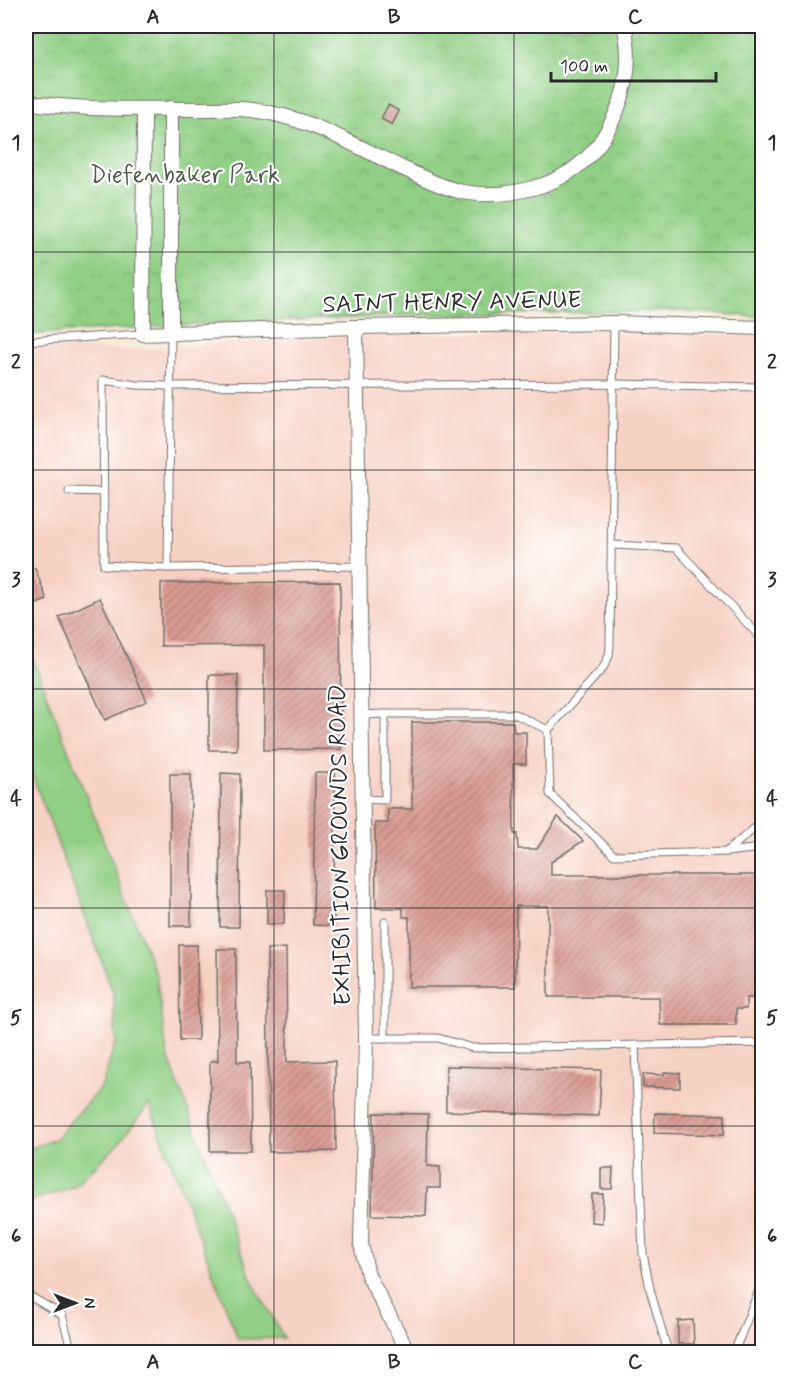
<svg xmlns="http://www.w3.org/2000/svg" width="788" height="1378" viewBox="0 0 788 1378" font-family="Mynerve,sans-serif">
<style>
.built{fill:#f6d2c4}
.park{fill:url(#park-crowns);stroke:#5e7d58;stroke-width:1.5}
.pitch{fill:#91cf85;stroke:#5e7d58;stroke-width:1.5}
.building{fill:url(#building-hatch)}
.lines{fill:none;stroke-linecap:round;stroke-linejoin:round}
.service-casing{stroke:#726e68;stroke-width:9}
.minor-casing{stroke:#726e68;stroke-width:16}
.path{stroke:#726e68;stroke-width:2;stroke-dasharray:1.5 4.5;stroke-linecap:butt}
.service{stroke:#fff;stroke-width:7}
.minor{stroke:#fff;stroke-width:14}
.grid{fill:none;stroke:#2b2b2b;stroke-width:1.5;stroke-opacity:0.55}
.labels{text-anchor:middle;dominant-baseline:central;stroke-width:4.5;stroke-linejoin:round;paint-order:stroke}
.park-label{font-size:24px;fill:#4a5c46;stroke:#fff}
.street-label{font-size:24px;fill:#2b2b2b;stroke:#fff}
.neatline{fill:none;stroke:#2b2b2b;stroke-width:2}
.grid-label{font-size:20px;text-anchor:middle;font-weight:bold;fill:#2b2b2b}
</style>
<defs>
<pattern id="park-crowns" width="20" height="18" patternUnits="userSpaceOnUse" patternTransform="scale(1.5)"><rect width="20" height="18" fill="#91cf85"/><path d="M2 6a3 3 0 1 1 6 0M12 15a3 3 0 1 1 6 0" fill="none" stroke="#7db273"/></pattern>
<pattern id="building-hatch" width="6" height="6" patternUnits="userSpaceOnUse" patternTransform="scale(1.5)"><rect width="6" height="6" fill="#d99c94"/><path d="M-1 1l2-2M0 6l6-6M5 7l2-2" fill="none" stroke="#b07f79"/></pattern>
</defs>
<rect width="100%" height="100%" fill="#fff"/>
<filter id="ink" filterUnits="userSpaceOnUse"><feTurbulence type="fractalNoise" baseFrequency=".0167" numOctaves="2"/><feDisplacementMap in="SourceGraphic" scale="12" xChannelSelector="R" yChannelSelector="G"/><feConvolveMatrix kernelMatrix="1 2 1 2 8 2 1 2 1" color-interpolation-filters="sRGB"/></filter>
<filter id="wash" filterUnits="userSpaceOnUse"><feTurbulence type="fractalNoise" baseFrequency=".008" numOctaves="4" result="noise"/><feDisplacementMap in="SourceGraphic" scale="24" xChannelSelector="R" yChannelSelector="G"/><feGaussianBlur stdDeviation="1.35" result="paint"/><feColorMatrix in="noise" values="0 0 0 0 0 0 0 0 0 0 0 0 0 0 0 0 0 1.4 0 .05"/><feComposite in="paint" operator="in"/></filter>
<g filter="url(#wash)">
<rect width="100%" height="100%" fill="#f6ebd8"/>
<!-- built -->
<path class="built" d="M597,330l165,6v1016h-736v-1005l101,3 192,-13z"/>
<!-- park -->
<path class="park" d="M26,26h736v291l-83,-6 -256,4 -227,9 -170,11z"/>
<!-- pitch -->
<path class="pitch" d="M26,642l130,333 11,79 85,227 32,57 -46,1 -89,-235 -30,39 -45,43 -48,17v-53l29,-11 47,-53 14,-44 -3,-50 -87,-234z"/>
<g id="blocks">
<!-- building -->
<g class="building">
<path d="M388,105l11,6 -7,14 -11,-6z"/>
<path d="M35,568l12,32 -21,8v-37z"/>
<path d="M340,582l1,167 -77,1v-105l-103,1v-63z"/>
<path d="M100,598l47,103 -42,19 -46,-103z"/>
<path d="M209,675h29l-1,75h-28z"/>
<path d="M412,722h101l1,10h12v32h-13l1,70h3l1,15h19l21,-32 25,24 -32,21v13h211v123h-16v11h-10v16h-76l-1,-28h-111v-91h-32l-1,81h-106v-70h-6v-9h-27l-1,-85h13v-14h24z"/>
<path d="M221,773l19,1 -1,153h-19z"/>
<path d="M315,773h20l-1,153 -21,-1z"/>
<rect x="170" y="774" width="21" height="152"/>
<path d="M267,890h18l-1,34h-17z"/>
<path d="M179,945h18l1,95h-18z"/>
<path d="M286,948l1,114 48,-1 1,90 -67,1 -2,-203z"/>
<path d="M217,949h19l1,113h13l1,89h-41v-90h8z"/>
<path d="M446,1066l155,4 -2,46 -153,-5z"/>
<path d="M664,1072l16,1v15l-37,-1v-13l21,1z"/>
<path d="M374,1113l54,1 -1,52 13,1v21h-13l-1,28 -54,-1z"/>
<path d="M655,1113l70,2 -1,20 -70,-2z"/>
<path d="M601,1168h12l-1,21h-11z"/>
<path d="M592,1194h11l-1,29 -11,-1z"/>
<path d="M693,1320l1,24h-16v-23z"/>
</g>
</g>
</g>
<g filter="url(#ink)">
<use href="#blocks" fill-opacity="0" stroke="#726e68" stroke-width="1.5"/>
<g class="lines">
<!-- service casing -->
<g class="service-casing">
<g id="service">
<path d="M614,323l-4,323 -1,10 -6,12 -55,62 2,64 64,61 112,-3 36,-4"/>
<path d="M26,341l117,-7"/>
<path d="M69,491l34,1"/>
<path d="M612,545l64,3 86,91"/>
<path d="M360,566l-192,2 -64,-3 -1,-185 34,5 32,1 445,-2 148,3"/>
<path d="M168,568l3,-235"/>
<path d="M361,715l24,-1"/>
<path d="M364,799l21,1v-86h130l33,16"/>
<path d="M726,852l36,-30"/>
<path d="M385,922v116h53l35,10 289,-5"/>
<path d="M366,1038h19"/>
<path d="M635,1046l8,208 8,39 17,59"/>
<path d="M26,1294l36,21 10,37"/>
<path d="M734,1352l28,-69"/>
</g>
</g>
<!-- minor casing -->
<g class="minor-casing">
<g id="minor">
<path d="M26,102c58,9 117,6 176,7 17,0 34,-1 50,1 55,6 103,36 152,59 18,8 38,19 59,23 26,5 55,1 80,-7 25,-9 46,-25 60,-47 21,-34 31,-73 21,-112"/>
<path d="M144,109l-1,225 213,-7 258,-4 148,5"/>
<path d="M356,327l10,711 -5,206 7,31 40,77"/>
<path d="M171,333v-225"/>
</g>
</g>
<!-- path -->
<path class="path" d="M756,26l6,22"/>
<!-- service -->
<use href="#service" class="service"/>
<!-- minor -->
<use href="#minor" class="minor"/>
</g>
</g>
<!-- grid -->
<path class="grid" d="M274,26v1326M514,26v1326M26,252h736M26,470h736M26,689h736M26,908h736M26,1126h736"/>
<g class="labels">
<!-- park labels -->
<g class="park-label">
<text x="185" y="175">Diefenbaker Park</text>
</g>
<!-- street labels -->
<g class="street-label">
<text transform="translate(452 303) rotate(-1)">SAINT HENRY AVENUE</text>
<text transform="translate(341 845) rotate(-91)">EXHIBITION GROUNDS ROAD</text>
</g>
</g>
<!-- margin -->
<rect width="788" height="1378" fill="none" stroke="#fff" stroke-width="66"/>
<!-- north arrow -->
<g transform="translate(75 1303) rotate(90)" stroke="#ffffff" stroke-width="4.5" paint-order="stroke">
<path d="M0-4.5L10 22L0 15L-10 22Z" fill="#2b2b2b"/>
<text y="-9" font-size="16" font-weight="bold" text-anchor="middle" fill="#2b2b2b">N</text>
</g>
<!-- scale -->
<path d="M551 72v9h165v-9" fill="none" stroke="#2b2b2b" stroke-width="3"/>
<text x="560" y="72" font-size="18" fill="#2b2b2b" stroke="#ffffff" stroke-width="4.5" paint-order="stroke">100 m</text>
<rect x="33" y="33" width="722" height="1312" class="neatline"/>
<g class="grid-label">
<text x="153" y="23">A</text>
<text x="394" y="23">B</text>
<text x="635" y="23">C</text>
<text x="16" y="149">1</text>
<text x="772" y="149">1</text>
<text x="16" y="368">2</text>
<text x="772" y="368">2</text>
<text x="16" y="586">3</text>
<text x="772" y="586">3</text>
<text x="16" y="805">4</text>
<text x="772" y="805">4</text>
<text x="16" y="1024">5</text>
<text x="772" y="1024">5</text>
<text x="16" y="1242">6</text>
<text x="772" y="1242">6</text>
<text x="153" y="1368">A</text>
<text x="394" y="1368">B</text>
<text x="635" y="1368">C</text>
</g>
</svg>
